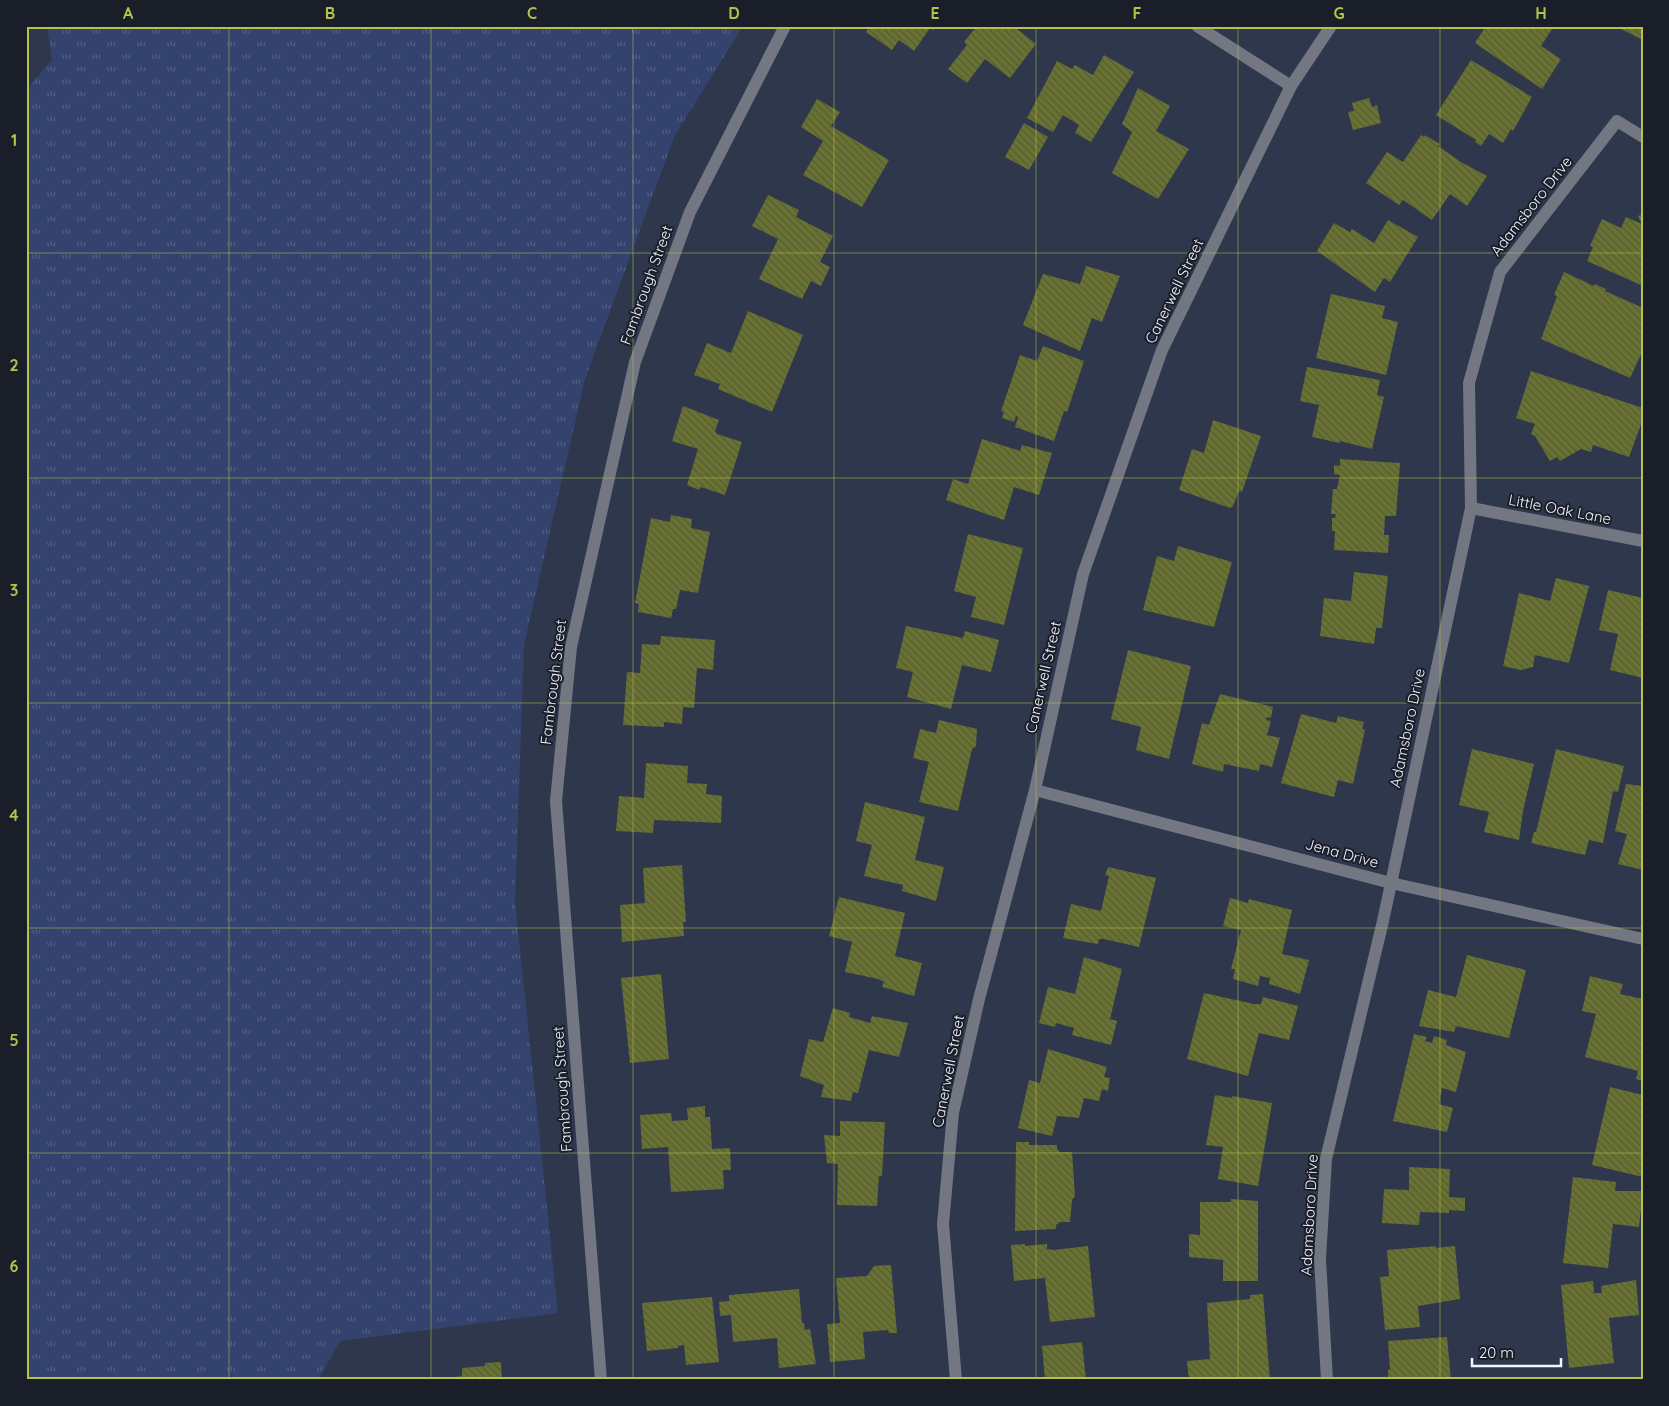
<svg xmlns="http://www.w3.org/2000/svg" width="1669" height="1406" viewBox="0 0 1669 1406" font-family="Quicksand,sans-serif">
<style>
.grass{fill:url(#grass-tufts)}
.building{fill:url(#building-back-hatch)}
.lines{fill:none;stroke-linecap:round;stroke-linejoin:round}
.minor{stroke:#727782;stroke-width:12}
.grid{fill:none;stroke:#b4c24a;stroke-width:1;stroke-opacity:0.55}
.labels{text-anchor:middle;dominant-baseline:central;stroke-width:4;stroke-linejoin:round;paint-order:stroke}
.street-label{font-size:15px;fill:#f1f5fd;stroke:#1a1e28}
.neatline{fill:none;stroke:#b4c24a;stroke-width:2}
.grid-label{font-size:16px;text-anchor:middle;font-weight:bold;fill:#b4c24a}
</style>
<defs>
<pattern id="grass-tufts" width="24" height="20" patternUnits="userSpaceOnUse" patternTransform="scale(1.25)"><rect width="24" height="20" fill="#33436e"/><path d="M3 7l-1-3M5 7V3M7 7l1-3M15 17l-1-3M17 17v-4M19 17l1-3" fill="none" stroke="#515f84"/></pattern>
<pattern id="building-back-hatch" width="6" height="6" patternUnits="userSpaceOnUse" patternTransform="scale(1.25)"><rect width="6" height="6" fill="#69722f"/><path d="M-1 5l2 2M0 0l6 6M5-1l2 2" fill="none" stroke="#555a40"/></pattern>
</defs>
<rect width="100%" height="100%" fill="#2e374c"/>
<!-- grass -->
<path class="grass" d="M47,26h696l-68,109 -90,244 -61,266 -9,256 43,412 -218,28 -22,39h-292v-1290l26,-30z"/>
<!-- building -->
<g class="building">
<path d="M870,26h66l-3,4 -3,-2 -16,23 -15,-11 -7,10 -26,-18z"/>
<path d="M977,26h36l23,18 -26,34 -25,-19 -18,24 -19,-14 19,-24 -3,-3z"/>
<path d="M1486,26h68l-13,20 20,13 -19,30 -67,-46z"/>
<path d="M1615,26h28v14z"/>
<path d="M1104,55l30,17 -43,70 -16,-9 4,-8 -16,-10 -10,17 -26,-14 30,-57 15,8 3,-4 18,10z"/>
<path d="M1471,60l61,37 -19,34 -2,-2 -8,14 -14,-9 -8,12 -6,-4 1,-2 -40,-25z"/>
<path d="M1138,88l32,18 -14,25 33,18 -31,50 -46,-26 20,-41 -10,-8z"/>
<path d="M1369,98l3,9 5,-2 4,18 -28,7 -5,-18 6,-1 -2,-8z"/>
<path d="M817,99l23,13 -9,14 58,34 -27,47 -59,-32 20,-34 -22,-14z"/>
<path d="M1024,123l24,14 -19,33 -24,-13z"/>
<path d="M1421,135l3,2 1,-2 15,9 -2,2 23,16 26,14 -20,30 -17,-12 -18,26 -29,-20 -4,5 -33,-22 21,-31 16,10z"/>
<path d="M768,195l31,15 -3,7 37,19 -13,26 10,5 -9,19 -10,-5 -9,18 -43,-20 19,-40 -26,-13z"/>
<path d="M1643,214v72l-56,-25 6,-14 -3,-1 12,-27 19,9 5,-11 16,7 -4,-8z"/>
<path d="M1388,220l30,17 -28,45 -6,-4 -9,14 -58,-41 17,-28 16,9 2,-3 22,14z"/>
<path d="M1086,266l34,10 -18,46 -10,-4 -12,33 -57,-26 20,-51 37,10z"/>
<path d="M1564,272l30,14 1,-2 11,5 -1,2 36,16 2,43 -13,28 -89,-39 16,-43 -3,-1z"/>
<path d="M1331,294l54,12 -3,12 16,4 -12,53 -70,-17z"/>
<path d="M748,311l55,24 -31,77 -54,-23 2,-5 -26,-9 13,-32 24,10z"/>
<path d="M1043,346l41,15 -17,51 -3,-1 -10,30 -39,-14 3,-10 -2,-1 -2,6 -12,-4 2,-6 -3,-1 19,-56 17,6z"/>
<path d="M1307,367l73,13 -3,15 7,2 -12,52 -32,-8v2l-28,-6 7,-32 -19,-4z"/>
<path d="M1531,371l112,37v11l-14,38 -36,-12 -2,7 -10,-3 -21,12 -3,-4 -7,4 -15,-25 -4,-2 4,-10 -19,-6z"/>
<path d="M683,406l36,14 -4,11 2,3 25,8 -17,53 -24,-8 -2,3 -12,-5 11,-36 -26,-8z"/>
<path d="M1213,420l48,16 -19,56 -3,-1 -6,15 -3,2 -51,-18 13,-41 12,4z"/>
<path d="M982,439l38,12 2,-6 30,8 -13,42 -25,-8 -10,33 -58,-20 7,-21 15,5z"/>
<path d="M1340,459l60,4 -4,53h-11l-1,19h5l-1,18 -54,-3 1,-19h-3v-13h3l1,-4h-5l2,-25h4l3,-14 -6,-1v-9l6,1z"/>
<path d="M671,515l21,4 -1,9 19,4 -12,61 -18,-3 -4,19h-3l-2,9 -33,-6 1,-8 -4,-1 16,-85 19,4z"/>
<path d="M968,534l55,14 -19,77 -33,-8 5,-20 -22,-6z"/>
<path d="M1178,546l54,16 -18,65 -71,-17 14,-54 17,5z"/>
<path d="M1354,572l34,4 -6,52h-6l-2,16 -54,-8 4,-38 27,3z"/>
<path d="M1556,578l33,8 -20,77 -34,-8 -2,12 -12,3 -18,-4 16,-73 31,8z"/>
<path d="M1608,590l35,8v80l-33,-8 8,-36 -19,-4z"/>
<path d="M906,626l57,12 2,-7 34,9 -8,32 -29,-7 -11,44 -44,-12 6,-25 -17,-4z"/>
<path d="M661,636l54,4 -2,30 -16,-2 -3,40 -11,-1 -1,17 -18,-2v5l-41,-2 4,-53 13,1 2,-29 18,1z"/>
<path d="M1128,650l63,16 -22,93 -33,-9 5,-23 -30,-8z"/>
<path d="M1220,694l53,13 -2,11 -4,-1 -1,3 5,1 -4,14 13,3 -8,29 -12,-3 -1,7 -35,-7 -1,8 -31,-8 10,-41 7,2z"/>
<path d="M1301,714l35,9 2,-7 26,6 -2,7 3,1 -12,54 -15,-4 -4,17 -53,-14z"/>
<path d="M939,720l38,9 -1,17 -4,3 -14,62 -39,-9 10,-40 -16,-4 7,-29 16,4z"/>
<path d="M1472,749l62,15 -11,47 -4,29 -35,-8 5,-20 -30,-7z"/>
<path d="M1556,749l68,17 -6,26 -5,-1 -10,52 -14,-3 -4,15 -54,-12 3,-11h2z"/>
<path d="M646,763l42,3 -1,17 20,1 -1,10 16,2 -1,27 -67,-3 -1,13 -37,-2 3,-35 25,2z"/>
<path d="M1626,784l17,2v84l-25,-6 9,-30 -12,-3z"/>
<path d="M865,802l60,15 -10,43 29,7 -8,34 -34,-10 1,-6 -39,-9 8,-31 -16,-4z"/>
<path d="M682,865l4,57h-3l1,14 -62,6 -2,-37 25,-2 -2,-35z"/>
<path d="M1108,867l48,11 -17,69 -35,-8h-5l-1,5 -35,-6 8,-34 30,7 8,-35 -4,-1z"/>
<path d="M839,897l66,16 -10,43 27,7 -8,33 -32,-9 2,-5 -6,-3 -33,-7 7,-30 -23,-6z"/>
<path d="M1230,898l18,5 1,-4 43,11 -10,44 27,6 -9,34 -31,-10 1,-6 -10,-2 -2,10 -25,-7 2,-10h-4l10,-39 -18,-4z"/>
<path d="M1467,955l59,15 -17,68 -53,-12 -2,6 -35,-6 9,-36 28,7z"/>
<path d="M1084,957l38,12 -12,50 7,2 -6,24 -39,-10 2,-7 -18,-5 -1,4 -16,-4 9,-36 27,7z"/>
<path d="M661,974l8,85 -39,4 -9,-85z"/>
<path d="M1590,976l33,8 -3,10 23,5v82l-7,-2 2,-8 -53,-14 11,-43 -14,-3z"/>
<path d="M1204,993l50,11h7l2,-7 35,9 -9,34 -30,-7 -11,43 -61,-17z"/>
<path d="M833,1008l17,5 -1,4 21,6 2,-7 36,7 -9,34 -30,-7 -11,43 -5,-1 -2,9 -30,-4 3,-12 -24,-9 9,-37 14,3z"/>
<path d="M1414,1034l13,3 -2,4 7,2 2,-7 13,4 -1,5 20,7 -10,40 -14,-4 -3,16 14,4 -6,24 -54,-11z"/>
<path d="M1048,1049l59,18 -3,10 6,1 -2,13 -6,-2 -3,12 -15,-3 -5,20 -22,-2 -5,20 -34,-8 11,-48 11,3z"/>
<path d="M1610,1087l33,8v82l-51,-12z"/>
<path d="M1215,1095l17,3v-2l40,7 -14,83 -40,-7 5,-32 -17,-2z"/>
<path d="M705,1106v11h5l2,32 18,-1 1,22h-8l1,19 -53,3 -3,-45 -26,2 -2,-34 31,-2 1,8 16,-1 -1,-12z"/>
<path d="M840,1121l45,1 -3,54h-3l-2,30 -40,-1 1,-41 -11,-1 -3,-28 16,1z"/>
<path d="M1016,1142h13v3h28v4l3,3h12l3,44 -3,4 -2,22h-10l-4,3v4l-41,2z"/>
<path d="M1409,1167l41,2 -1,28 16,1v13l-16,-1v3l-29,-1 -1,13 -37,-2 2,-34 25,1z"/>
<path d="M1573,1177l43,5 -1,9h28l-4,36 -26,-3 -5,44 -45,-5z"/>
<path d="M1231,1199l27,2v80h-35v-21l-34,-3v-23l11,1v-33h31z"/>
<path d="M1025,1244v2l22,-2v5l7,1 34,-4 7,71 -45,5 -5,-44 -31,3 -3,-36z"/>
<path d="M1436,1246v2l19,-2 5,53 -42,7 2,21 -35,3 -5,-53 9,-1 -2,-26z"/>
<path d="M891,1265l6,68h-8l-1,-3 -25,2 2,27 -35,3 -3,-38 13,-1 -4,-45 31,-2 7,-10z"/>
<path d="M1636,1280l3,35 -30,3 5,45 -45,5 -8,-83 32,-4 1,12h8l-1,-7z"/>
<path d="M799,1289l3,34h2l1,7 5,-1 6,35 -37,4 -2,-30 -44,4 -2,-27 -11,1 -1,-14 10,-1v-6z"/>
<path d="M1263,1294l7,86h-81l-2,-19 23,-2 -3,-56 43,-4v-4z"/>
<path d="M712,1297l7,65 -33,3 -2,-20 -6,1v2l-31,3 -5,-48z"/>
<path d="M1447,1337l4,43h-63v-10h2l-2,-29z"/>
<path d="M1082,1342l4,38h-41l-3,-34z"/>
<path d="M501,1362l1,18h-54v-2l14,-2v-8l23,-2v-3z"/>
</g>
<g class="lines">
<!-- minor -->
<g class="minor">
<path d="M1197,26l94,60"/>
<path d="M1471,508l172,33"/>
<path d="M1035,790l356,93 252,56"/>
<path d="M601,1380l-45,-579 15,-154 64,-285 55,-150 95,-186"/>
<path d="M956,1380l-13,-156 10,-111 26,-114 56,-209 48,-216 79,-224 129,-264 40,-60"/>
<path d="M1327,1380l-7,-121 6,-100 57,-238 88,-413 -2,-125 31,-111 117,-151 26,16"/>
</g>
</g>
<!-- grid -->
<path class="grid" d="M229,26v1354M431,26v1354M633,26v1354M834,26v1354M1036,26v1354M1238,26v1354M1440,26v1354M26,253h1617M26,478h1617M26,703h1617M26,928h1617M26,1153h1617"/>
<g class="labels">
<!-- street labels -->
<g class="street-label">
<text transform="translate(1531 206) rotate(-52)">Adamsboro Drive</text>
<text transform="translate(646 285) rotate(-70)">Fambrough Street</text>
<text transform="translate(1174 291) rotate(-64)">Canerwell Street</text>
<text transform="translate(1560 509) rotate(11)">Little Oak Lane</text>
<text transform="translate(1043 677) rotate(-77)">Canerwell Street</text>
<text transform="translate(553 682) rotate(-83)">Fambrough Street</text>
<text transform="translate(1407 728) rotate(-78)">Adamsboro Drive</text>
<text transform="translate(1342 853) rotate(15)">Jena Drive</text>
<text transform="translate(948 1071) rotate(-79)">Canerwell Street</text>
<text transform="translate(562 1089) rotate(-94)">Fambrough Street</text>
<text transform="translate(1309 1215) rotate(-87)">Adamsboro Drive</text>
</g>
</g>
<!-- border -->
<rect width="1669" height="1406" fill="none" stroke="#1a1e28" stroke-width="55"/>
<!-- scale -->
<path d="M1472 1358v8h89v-8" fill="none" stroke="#f1f5fd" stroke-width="2.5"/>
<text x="1479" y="1358" font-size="15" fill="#f1f5fd" stroke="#1a1e28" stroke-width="4" paint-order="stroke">20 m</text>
<rect x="28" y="28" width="1614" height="1350" class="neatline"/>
<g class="grid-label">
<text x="128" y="19">A</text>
<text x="330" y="19">B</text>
<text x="532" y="19">C</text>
<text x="734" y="19">D</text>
<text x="935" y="19">E</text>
<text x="1137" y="19">F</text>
<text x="1339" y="19">G</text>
<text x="1541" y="19">H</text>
<text x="14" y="146">1</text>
<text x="14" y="371">2</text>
<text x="14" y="596">3</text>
<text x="14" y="821">4</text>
<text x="14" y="1046">5</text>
<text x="14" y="1272">6</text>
</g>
</svg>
